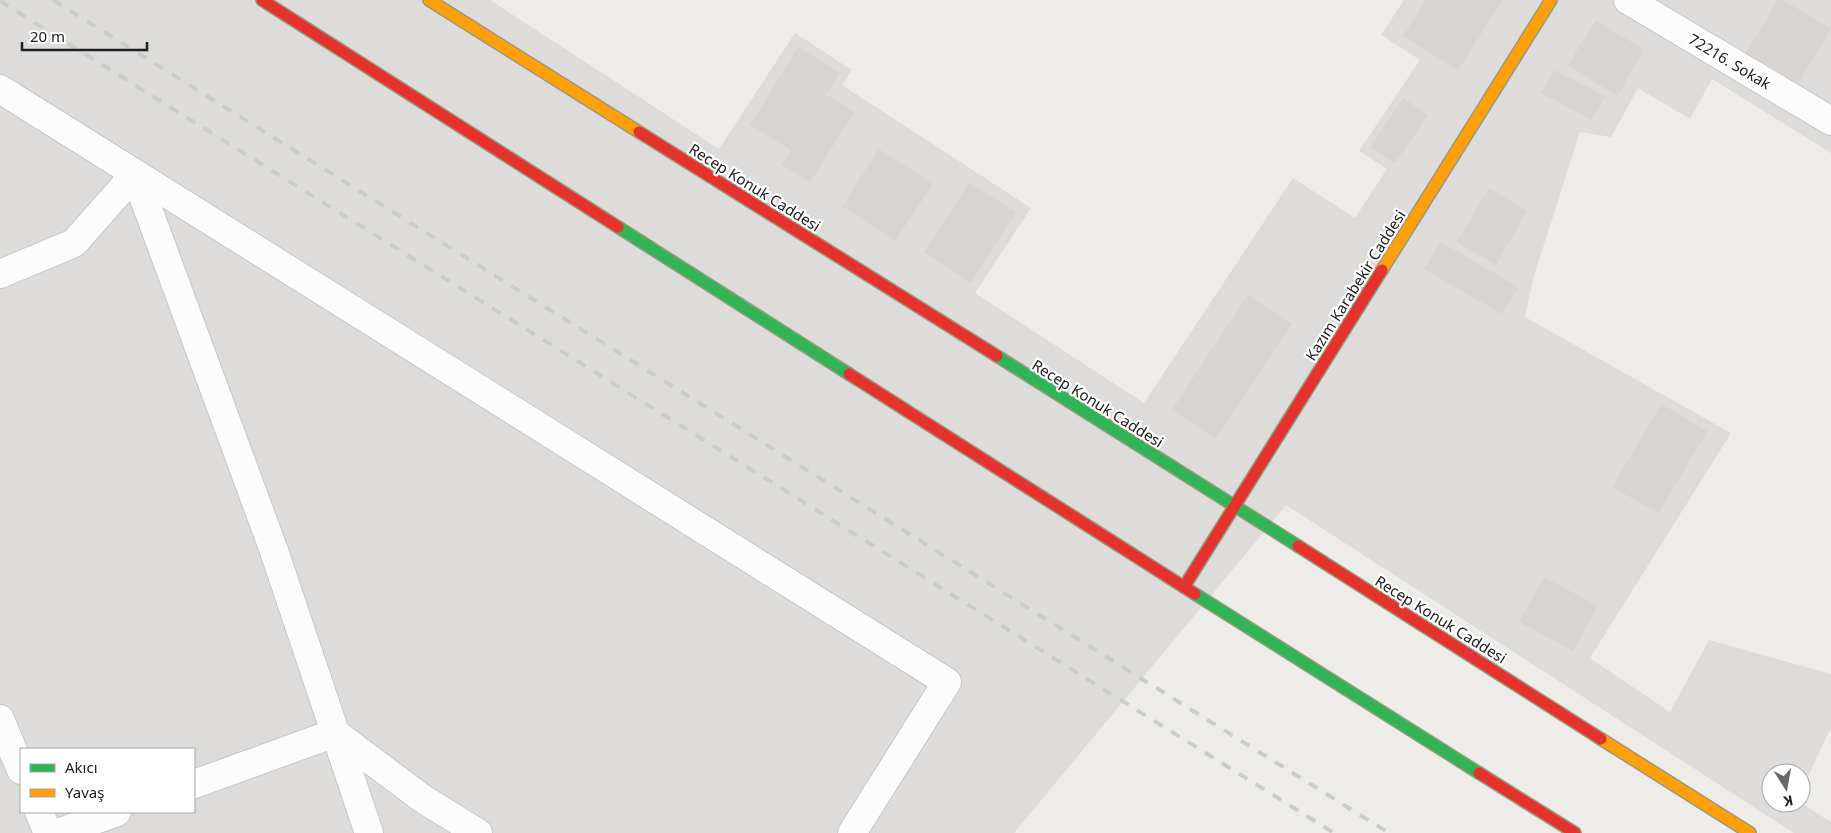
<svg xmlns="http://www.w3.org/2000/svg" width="1831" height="833" viewBox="0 0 1831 833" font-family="'Noto Sans',sans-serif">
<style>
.residential{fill:#dddcda;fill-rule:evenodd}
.building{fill:#d7d4d1}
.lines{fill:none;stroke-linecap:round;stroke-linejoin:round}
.street-casing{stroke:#c7c6c5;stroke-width:30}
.fast-casing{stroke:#98997f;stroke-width:14}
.slow-casing{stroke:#98997f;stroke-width:14}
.jam-casing{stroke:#98997f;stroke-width:14}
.street{stroke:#fcfcfc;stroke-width:28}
.fast{stroke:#30b455;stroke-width:11}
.slow{stroke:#ff9f0a;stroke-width:11}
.jam{stroke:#e5322d;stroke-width:11}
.rail{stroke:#cbcbca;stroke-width:4;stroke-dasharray:10 10;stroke-linecap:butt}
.labels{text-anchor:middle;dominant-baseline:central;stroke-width:4.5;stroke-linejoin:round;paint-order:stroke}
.street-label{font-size:15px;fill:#202020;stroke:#fff}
</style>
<rect width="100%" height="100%" fill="#eeece9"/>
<!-- residential -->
<path class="residential" d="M0,0h490l229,149 76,-116 57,37 -10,15 189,123 -56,85 169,110 149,-225 62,40 32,-49 -28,-18 61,-91 -39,-25 23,-35h427v153l-119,-74 -22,40 -52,-31 -27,49 -31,-5 -47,147 -8,38 206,116 -141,225 80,54 39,-72 122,34v53l-30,65v-19h-30v30h30l30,19v11h-37l-508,-328 -272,328h-1014zM21,749h173v63h-173z"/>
<!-- building -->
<g class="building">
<path d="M1426,0h77l-45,70 -55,-34z"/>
<path d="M1778,0h5l48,29 -33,55 -52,-31z"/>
<path d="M1596,20l48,30 -27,46 -49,-31z"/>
<path d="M798,47l42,26 -14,21 29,18 -45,70 -28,-17 9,-15 -41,-25z"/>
<path d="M1554,70l51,26 -13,24 -51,-27z"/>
<path d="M1403,98l25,17 -33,48 -25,-16z"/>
<path d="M879,149l54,35 -38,57 -53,-35z"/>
<path d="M969,183l47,29 -45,71 -47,-31z"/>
<path d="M1489,188l38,23 -31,54 -39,-23z"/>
<path d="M1441,242l77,45 -16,27 -78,-45z"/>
<path d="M1248,295l44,29 -76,115 -44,-29z"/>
<path d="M1661,404l46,27 -48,82 -47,-26z"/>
<path d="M1544,577l54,29 -25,45 -54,-29z"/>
</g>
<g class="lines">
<!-- street casing -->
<g class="street-casing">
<g id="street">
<path d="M1628,0l203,121"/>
<path d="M0,89l947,593 -95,151"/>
<path d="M0,274l74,-31 61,-69 138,374 96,285"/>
<path d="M0,719l21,51"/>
<path d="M194,784l141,-51 88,66 55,34"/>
<path d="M39,812l9,21"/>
<path d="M58,833l59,-21"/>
</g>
</g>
<!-- fast casing -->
<g class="fast-casing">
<g id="fast">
<path d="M618,227l231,147"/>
<path d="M997,356l301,190"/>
<path d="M1195,594l284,179"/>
</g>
</g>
<!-- slow casing -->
<g class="slow-casing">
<g id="slow">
<path d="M429,0l210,132"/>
<path d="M1382,270l169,-270"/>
<path d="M1601,739l149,94"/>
</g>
</g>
<!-- jam casing -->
<g class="jam-casing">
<g id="jam">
<path d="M262,0l356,227"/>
<path d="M639,132l358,224"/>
<path d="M849,374l346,220"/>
<path d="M1298,546l303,193"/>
<path d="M1184,587l198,-317"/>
<path d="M1479,773l96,60"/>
</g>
</g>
<!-- street -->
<use href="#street" class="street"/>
<!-- fast -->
<use href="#fast" class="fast"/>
<!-- slow -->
<use href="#slow" class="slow"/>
<!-- jam -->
<use href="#jam" class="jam"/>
<!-- rail -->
<g class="rail">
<path d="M53,0l1336,833"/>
<path d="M0,1l1334,832"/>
</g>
</g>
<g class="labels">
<!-- street labels -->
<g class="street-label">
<text transform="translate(1730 61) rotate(31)">72216. Sokak</text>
<text transform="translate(755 187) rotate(32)">Recep Konuk Caddesi</text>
<text transform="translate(1355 285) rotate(-58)">Kazım Karabekir Caddesi</text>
<text transform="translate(1098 403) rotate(32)">Recep Konuk Caddesi</text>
<text transform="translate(1441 619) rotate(32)">Recep Konuk Caddesi</text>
</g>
</g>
<!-- legend -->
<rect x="20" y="748" width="175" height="65" fill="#ffffff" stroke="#a6a6a6"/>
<rect x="30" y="764" width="25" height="8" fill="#30b455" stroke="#a6a6a6"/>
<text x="65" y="773" font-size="15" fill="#202020">Akıcı</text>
<rect x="30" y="789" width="25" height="8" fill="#ff9f0a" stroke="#a6a6a6"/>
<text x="65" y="798" font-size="15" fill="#202020">Yavaş</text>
<!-- north arrow -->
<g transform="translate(1786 788) rotate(169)"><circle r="24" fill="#ffffff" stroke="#a6a6a6"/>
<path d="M0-4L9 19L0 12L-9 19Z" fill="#686766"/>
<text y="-8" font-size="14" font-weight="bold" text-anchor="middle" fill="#202020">K</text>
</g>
<!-- scale -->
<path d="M22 42v8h125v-8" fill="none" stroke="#202020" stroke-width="2.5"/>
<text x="30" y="42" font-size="15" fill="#202020" stroke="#ffffff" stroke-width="4" paint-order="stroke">20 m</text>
</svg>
